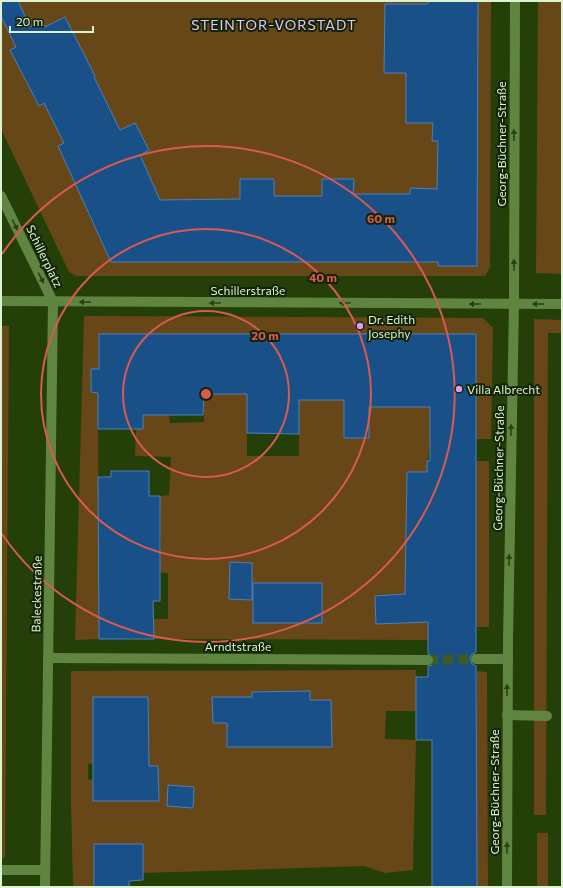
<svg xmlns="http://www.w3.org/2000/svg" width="563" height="888" viewBox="0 0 563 888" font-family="Commissioner,sans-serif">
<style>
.green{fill:#674718;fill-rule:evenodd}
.building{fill:#195088;stroke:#4c80ba}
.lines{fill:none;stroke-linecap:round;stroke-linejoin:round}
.street-tunnel{stroke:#405a26;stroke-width:10;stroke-dasharray:10 5;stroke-linecap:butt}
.lane{stroke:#5f8540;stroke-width:10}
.street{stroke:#5f8540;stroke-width:10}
.oneway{fill:#2a4017}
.ring{fill:none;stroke:#d85a52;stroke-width:2}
.poi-dot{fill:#d79bf9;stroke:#132306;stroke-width:1.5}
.labels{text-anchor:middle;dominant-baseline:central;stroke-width:4;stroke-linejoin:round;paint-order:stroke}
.street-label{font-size:12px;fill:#ddf2ce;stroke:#132306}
.poi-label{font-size:12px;fill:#ddf2ce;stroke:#132306;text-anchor:start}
.quarter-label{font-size:14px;letter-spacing:1px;fill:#e6c5fa;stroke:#132306}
.centre{fill:#d85a52;stroke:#132306;stroke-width:2}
.ring-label{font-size:12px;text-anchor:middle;font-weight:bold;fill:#d85a52;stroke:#132306;stroke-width:4;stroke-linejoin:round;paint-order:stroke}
</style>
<rect width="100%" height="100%" fill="#243f08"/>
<!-- green -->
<g class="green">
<path d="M1,1h490l-1,266 -5,9h-409l-7,-4 -68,-143z"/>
<path d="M538,1h24v273l-26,-1z"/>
<path d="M84,316l399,2 10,10 -2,111h-16v-105h-376v35h-8v23l7,1 1,246 -24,1z"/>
<path d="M534,319l28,1v13h-14l-2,482h-12z"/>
<path d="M1,326h8l-4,532h-4z"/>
<path d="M204,394h43v62h52v-57h45v39h25v-31h22v-12l39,3v41l-3,33h-20v44l21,19h-22l-1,49 23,9v47l-275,-1v-20h15v-46l-15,-1 -5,-21 13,-1 -1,-54 9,-1 2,-38 -36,-1 1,-27h7v-22l26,8 1,8 34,-1z"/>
<rect x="476" y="461" width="13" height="166"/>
<path d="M416,670l1,41h-31l-1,28 31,1 -3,130 -28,3 -21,-7 -221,7 -49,-29v43h-21l-2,-83v-133zM93,697h55l1,69h9l1,25 -11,10h-55v-21l-5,-1v-15l6,-1z"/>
<path d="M477,671l10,1 1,215h-12z"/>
<rect x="537" y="833" width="11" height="54"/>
</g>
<!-- building -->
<g class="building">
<path d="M1,1h17l12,26 12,-6 3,6 20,-10 30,59 -1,1 26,53 15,-7 14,27 -9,5 20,45 80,-1v-20h34v17h48v-17h32l-1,15h57v-6l27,1 1,-48h-6l1,-18h-27v-50h-22l1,-69h43v-3h50l-1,265h-39v-4h-327l-53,-116 6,-3 -20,-40 -5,3 -29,-56 6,-3 -15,-31z"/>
<path d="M99,334h377v318l-5,3 -1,4 2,5 4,2 1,221h-45v-147h-16v-63h12v-11l4,-1 2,-5 -1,-4 -5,-2v-32l-52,2 -1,-28 30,-2 2,-122h20v-11h3v-54h-61v31h-25v-38h-45v34l-52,-1v-39h-43l-1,21h-60v14h-45v-36l-7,-1v-23h8z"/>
<path d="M111,471h38v25h11v105h-7l1,38h-55l-1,-162h13z"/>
<path d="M230,562l22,1v37l-23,-1z"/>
<rect x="253" y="583" width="69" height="40"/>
<path d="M310,691v9h21l1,47h-105v-24h-14l-1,-26h40v-5z"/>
<path d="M93,697h55l1,69h9l1,35h-66z"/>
<path d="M168,785l26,2 -1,21 -26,-2z"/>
<path d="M94,844h49v36l-14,1v6h-35z"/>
</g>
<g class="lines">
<!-- street-tunnel -->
<path class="street-tunnel" d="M428,660l48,-1"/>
<!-- lane -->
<path class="lane" d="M507,715l40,1"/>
<!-- street -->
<g class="street">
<path d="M1,196l52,106 -8,585"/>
<path d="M1,301l561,3"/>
<path d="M48,658l380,2"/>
<path d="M476,659h32"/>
<path d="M1,870h44"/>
<path d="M507,887l1,-247 6,-336 1,-303"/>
</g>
</g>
<!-- one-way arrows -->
<defs><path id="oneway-solid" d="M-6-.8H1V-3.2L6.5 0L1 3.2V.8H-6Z"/></defs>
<g class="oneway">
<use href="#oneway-solid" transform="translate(514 135) rotate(-90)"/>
<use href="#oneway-solid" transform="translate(15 225) rotate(64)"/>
<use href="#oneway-solid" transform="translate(514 265) rotate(-90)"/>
<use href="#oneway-solid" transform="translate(41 278) rotate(63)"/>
<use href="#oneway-solid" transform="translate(85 302) rotate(-180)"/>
<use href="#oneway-solid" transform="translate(215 303) rotate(-180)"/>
<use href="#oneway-solid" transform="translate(345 303) rotate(-180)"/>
<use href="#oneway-solid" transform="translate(475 304) rotate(-180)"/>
<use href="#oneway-solid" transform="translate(538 304) rotate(-180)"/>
<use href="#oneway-solid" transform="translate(511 430) rotate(-89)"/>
<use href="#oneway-solid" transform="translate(509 560) rotate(-89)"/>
<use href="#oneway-solid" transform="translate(507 690) rotate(-90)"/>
<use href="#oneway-solid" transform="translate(507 848) rotate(-90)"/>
</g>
<!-- distance rings -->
<g class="ring">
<circle cx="206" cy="394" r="83"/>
<circle cx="206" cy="394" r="165"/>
<path d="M2 254A248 248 0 1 1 2 534"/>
</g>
<!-- markers -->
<g class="poi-dot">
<circle cx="360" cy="326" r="4"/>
<circle cx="459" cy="389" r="4"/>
</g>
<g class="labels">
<!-- street labels -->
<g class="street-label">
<text transform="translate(501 144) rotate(-90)">Georg-Büchner-Straße</text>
<text transform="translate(45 256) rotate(64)">Schillerplatz</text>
<text x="248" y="290">Schillerstraße</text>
<text transform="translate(498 468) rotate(-89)">Georg-Büchner-Straße</text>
<text transform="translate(36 594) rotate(-89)">Baleckestraße</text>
<text x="238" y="646">Arndtstraße</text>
<text transform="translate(494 792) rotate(-90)">Georg-Büchner-Straße</text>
</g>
<!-- poi labels -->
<g class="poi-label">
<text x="368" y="319">Dr. Edith<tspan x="368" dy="14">Josephy</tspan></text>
<text x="467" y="389">Villa Albrecht</text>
</g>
<!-- quarter labels -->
<g class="quarter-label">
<text x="274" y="24">STEINTOR-VORSTADT</text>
</g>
</g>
<circle cx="206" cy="394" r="6" class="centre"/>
<g class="ring-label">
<text x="381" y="223">60 m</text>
<text x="323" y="282">40 m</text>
<text x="265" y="340">20 m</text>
</g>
<!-- border -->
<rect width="563" height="888" fill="none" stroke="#ddf2ce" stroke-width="4"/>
<!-- scale -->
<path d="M10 26v6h83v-6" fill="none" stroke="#ddf2ce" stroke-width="2"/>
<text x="16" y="26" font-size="12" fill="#ddf2ce" stroke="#132306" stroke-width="3" paint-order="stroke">20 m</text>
</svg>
